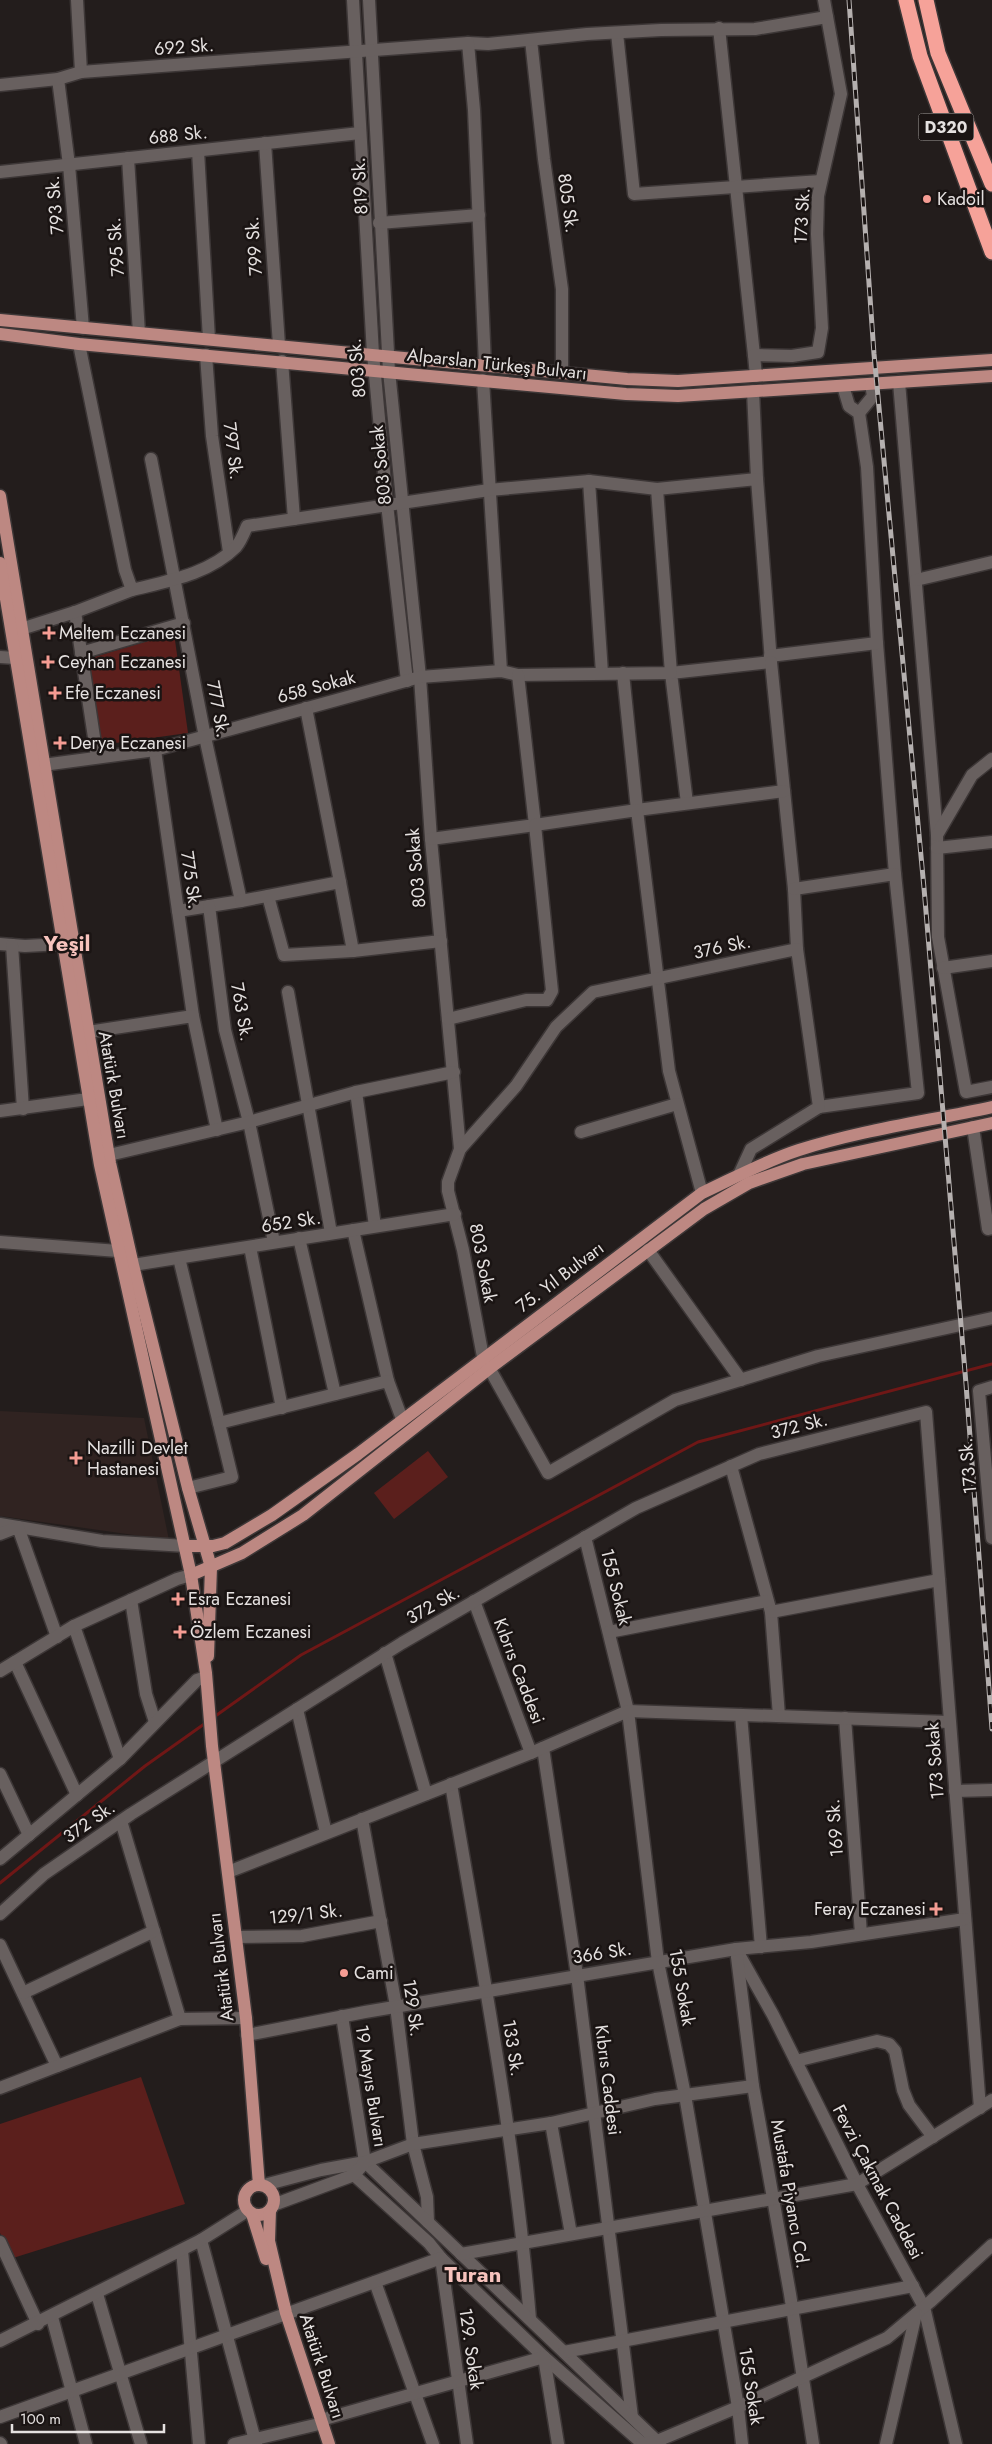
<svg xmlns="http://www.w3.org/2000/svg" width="992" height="2444" viewBox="0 0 992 2444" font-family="Jost,sans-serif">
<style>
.built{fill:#302321}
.green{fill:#5b1f1c}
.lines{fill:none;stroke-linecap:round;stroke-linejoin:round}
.stream{stroke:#6f1716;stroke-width:3}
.minor-casing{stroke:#3d3737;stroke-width:15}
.major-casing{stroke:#3d3737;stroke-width:15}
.highway-casing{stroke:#3d3737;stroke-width:18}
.minor{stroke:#68605f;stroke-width:12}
.major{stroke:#bd8882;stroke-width:12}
.highway{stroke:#f6a299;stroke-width:15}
.rail-casing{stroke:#b5b0af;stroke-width:5}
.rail{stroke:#1a1413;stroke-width:3;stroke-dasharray:9;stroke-linecap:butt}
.poi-dot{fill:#f59c93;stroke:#1a1413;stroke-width:2}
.labels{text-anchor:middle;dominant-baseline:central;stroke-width:5;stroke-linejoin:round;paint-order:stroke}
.shield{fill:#1a1413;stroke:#a8a4a2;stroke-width:1}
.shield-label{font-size:16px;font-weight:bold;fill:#e5e1e0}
.street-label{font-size:18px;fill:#e5e1e0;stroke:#1a1413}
.poi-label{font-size:18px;fill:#e5e1e0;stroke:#1a1413;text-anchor:start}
.district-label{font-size:22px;font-weight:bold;fill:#f7c3bd;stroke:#1a1413}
</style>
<rect width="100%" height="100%" fill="#231d1c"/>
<!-- built -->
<path class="built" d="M0,1411l144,7 25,122 -169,-24z"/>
<!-- green -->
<g class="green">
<path d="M174,633l14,100 -87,12 -13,-86z"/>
<path d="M428,1451l20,26 -54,42 -20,-26z"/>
<path d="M141,2077l44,127 -172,54 -13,-25v-109z"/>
</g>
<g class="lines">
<!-- stream -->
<g class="stream">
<path d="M214,1717l87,-62 397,-213 294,-78"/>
<path d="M0,1883l145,-117 62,-44"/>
</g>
<!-- minor casing -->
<g class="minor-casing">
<g id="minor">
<path d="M77,0l4,72"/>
<path d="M353,0l20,354 14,150 20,177"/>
<path d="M369,0l20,371 31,306 11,162 29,310 -12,33v9l15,59 20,107 65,116 127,-73 143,-44 174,-38"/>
<path d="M719,28l35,327"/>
<path d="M617,33l17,161 187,-13"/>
<path d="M531,40l13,119 18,130v83"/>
<path d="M468,43l20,1 99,-10 74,-4 94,-1 72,-12"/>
<path d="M58,79l11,86 14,163"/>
<path d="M0,85l58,-6 23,-7 387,-29 6,67 11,255"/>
<path d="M265,143l14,202"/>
<path d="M198,151l11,188"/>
<path d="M128,158l11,175"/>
<path d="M0,172l360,-39"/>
<path d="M379,223l100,-8"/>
<path d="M206,355l6,81 17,116"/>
<path d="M282,361l12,158"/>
<path d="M756,376l-2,-21 38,1 26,-4 4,-24 -5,-94 1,-38 23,-102 -17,-94"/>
<path d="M483,380l18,291"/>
<path d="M899,382l38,453 1,102 28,155 26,-5"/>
<path d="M753,391l4,88"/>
<path d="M859,413l14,-17 -2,-12"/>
<path d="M151,459l54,278 36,164 -63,10"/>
<path d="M589,481l13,192"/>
<path d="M657,489l100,-10 14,183 -100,11 16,130"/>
<path d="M916,580l76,-18"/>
<path d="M75,612l22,145"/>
<path d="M21,629l54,-17 57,-22"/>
<path d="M877,643l18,231"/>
<path d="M81,653l103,-30"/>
<path d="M770,656l107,-13 -10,-176 -8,-54 -10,-7 -6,-20"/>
<path d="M0,657l15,1"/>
<path d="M771,662l23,227 3,60"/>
<path d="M623,673l14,137 147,-19"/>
<path d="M155,750l38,266"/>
<path d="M43,765l112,-15 265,-73 81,-6 17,4 153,-2 -14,-184 -68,-8 -100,9 -242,36c-3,7 -6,15 -11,21 -27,27 -68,34 -104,43l-7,-20 -46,-226"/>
<path d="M937,835l35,-60 20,-16"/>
<path d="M431,839l104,-14 -17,-150"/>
<path d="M937,848l55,-6"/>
<path d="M794,889l101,-15 23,219 -99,14"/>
<path d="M268,896l16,59 69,-4 -13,-69"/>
<path d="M241,901l99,-19 -34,-174"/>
<path d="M209,906l16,124 24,92 25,120"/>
<path d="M0,944l25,2 37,-2"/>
<path d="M12,945l11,164"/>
<path d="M353,951l88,-10"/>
<path d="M943,968l49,-7"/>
<path d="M288,992l43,241"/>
<path d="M448,1019l78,-19h21l5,-9 -17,-166 102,-15 32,261 33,122"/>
<path d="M88,1032l105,-16 24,114"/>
<path d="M356,1092l19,134"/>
<path d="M0,1111l88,-12"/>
<path d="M973,1127l15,102 4,-1"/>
<path d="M581,1132l96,-28"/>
<path d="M460,1149l56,-63 40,-59 37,-35 204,-43 22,158 -68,42 -12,26"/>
<path d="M109,1155l140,-33 107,-30 98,-20"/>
<path d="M353,1230l35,151"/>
<path d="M299,1238l36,156"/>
<path d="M0,1242l118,9"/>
<path d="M250,1247l32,161"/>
<path d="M648,1250l93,130"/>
<path d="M179,1258l53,219 -44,11"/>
<path d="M133,1265l322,-51"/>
<path d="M992,1387l-13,4 13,147"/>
<path d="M219,1423l169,-42 14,38"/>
<path d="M731,1466l40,146 8,104"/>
<path d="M0,1524l102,17 84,5"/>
<path d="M0,1534l18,-7 39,110"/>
<path d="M585,1537l43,174 30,251 27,133 53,312 4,37"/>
<path d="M131,1600l15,94 9,28"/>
<path d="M474,1601l57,152"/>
<path d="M771,1612l168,-32"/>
<path d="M74,1626l46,133"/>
<path d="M609,1632l158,-31"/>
<path d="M385,1653l41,141"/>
<path d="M15,1662l62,133"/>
<path d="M0,1671l74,-45 103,-47 14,-4"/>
<path d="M297,1709l29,124"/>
<path d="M741,1715l20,232"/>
<path d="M845,1718l16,216"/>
<path d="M543,1748l34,227 55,442"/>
<path d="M0,1774l29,61"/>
<path d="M451,1784c30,178 64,356 79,535"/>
<path d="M955,1791l37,-1"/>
<path d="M362,1819l34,187 17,138 14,53 1,25"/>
<path d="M121,1821l59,198"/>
<path d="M0,1859l120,-100 77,-79 9,-3"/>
<path d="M228,1872l303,-119 97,-42 321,11"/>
<path d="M0,1914l44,-40 87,-60 271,-171 234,-135 123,-54 167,-42 54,696"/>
<path d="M236,1937l66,-1 79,-15"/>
<path d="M0,1945l57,121"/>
<path d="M736,1949l37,66 84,169 67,123 32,137"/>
<path d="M737,1957l16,129 37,208 23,150"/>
<path d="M23,1993l131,-62"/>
<path d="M342,2016l23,146"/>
<path d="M247,2035l118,-23 371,-63 75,-7 154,-23"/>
<path d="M796,2061l81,-20 12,3 6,7 8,39 6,15 24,32"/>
<path d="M0,2088l180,-69 66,-1"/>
<path d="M551,2123l20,111"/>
<path d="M365,2162l295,282"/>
<path d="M354,2175l75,68 12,15 103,99 99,87"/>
<path d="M264,2185l57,-15 44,-8"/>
<path d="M273,2205l81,-30 11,-13 48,-18 138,-21 104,-24 98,-13"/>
<path d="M201,2240l55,204"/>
<path d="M0,2242l38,82"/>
<path d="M182,2250l17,194"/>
<path d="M461,2254l396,-70 135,-84"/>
<path d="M441,2258l26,186"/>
<path d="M375,2282l58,162"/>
<path d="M97,2294l44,150"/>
<path d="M52,2317l34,127"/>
<path d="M0,2341l201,-101 46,-29"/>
<path d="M564,2352l349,-66"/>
<path d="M0,2417l441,-159"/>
<path d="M321,2420l223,-63 14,87"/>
<path d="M0,2443l1,1"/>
<path d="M234,2444l85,-20"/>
<path d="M642,2444l15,-3 81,-34 149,-69 43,-36 62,-57"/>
<path d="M886,2444l30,-130"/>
</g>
</g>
<!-- major casing -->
<g class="major-casing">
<g id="major">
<path d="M0,320l627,59 51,2 314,-21"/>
<path d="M0,334l79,10 547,50 52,2 314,-20"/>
<path d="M0,496l110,667 23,102 55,223 23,79 -3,89"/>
<path d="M0,563l100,602 91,410 15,98 6,73 34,272 13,167"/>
<path d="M186,1546h27l12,-3 47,-28 86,-61 344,-261c32,-15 63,-32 97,-43 62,-20 129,-29 193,-43"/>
<path d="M191,1575l51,-22 61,-38 187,-147 214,-159 45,-26 54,-19 189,-41"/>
<circle cx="259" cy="2200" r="15"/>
<path d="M270,2210l-1,31 17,72 43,131"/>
<path d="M252,2214l14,45"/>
</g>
</g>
<!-- highway casing -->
<g class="highway-casing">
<g id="highway">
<path d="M906,0l14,56 72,196"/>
<path d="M926,0l12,53 54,131"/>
</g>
</g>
<!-- minor -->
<use href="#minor" class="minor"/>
<!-- major -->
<use href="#major" class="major"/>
<!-- highway -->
<use href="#highway" class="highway"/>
<!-- rail casing -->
<g class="rail-casing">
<path id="rail" d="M849,0l25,354 50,534 42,496 26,345"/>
</g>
<!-- rail -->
<use href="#rail" class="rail"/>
</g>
<!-- markers -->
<g class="poi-dot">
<circle cx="927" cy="199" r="5"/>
<path d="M46.5 625.5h5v5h5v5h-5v5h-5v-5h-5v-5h5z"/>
<path d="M45.5 654.5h5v5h5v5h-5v5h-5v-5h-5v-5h5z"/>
<path d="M52.5 685.5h5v5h5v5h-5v5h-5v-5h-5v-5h5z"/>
<path d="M57.5 735.5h5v5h5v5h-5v5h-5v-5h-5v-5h5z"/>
<path d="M73.5 1450.5h5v5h5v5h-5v5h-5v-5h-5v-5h5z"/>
<path d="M175.5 1591.5h5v5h5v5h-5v5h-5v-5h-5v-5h5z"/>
<path d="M177.5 1624.5h5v5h5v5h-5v5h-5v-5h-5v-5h5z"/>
<path d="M933.5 1901.5h5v5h5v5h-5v5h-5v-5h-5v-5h5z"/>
<circle cx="344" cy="1973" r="5"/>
</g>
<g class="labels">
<!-- shield labels -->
<rect class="shield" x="918.5" y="113.5" width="55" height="27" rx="4"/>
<g class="shield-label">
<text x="946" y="127">D320</text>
</g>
<!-- street labels -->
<g class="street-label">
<text transform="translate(184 47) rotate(-4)">692 Sk.</text>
<text transform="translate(178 135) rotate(-6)">688 Sk.</text>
<text transform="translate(360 186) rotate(-93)">819 Sk.</text>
<text transform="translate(568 203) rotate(82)">805 Sk.</text>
<text transform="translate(55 205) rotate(-95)">793 Sk.</text>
<text transform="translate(802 216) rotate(-87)">173 Sk.</text>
<text transform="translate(254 246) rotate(-94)">799 Sk.</text>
<text transform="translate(116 247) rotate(-94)">795 Sk.</text>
<text transform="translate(497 364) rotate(6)">Alparslan Türkeş Bulvarı</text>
<text transform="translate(357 368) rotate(-95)">803 Sk.</text>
<text transform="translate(233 451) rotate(83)">797 Sk.</text>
<text transform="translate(381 465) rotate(-96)">803 Sokak</text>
<text transform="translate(316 687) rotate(-15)">658 Sokak</text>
<text transform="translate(218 709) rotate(79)">777 Sk.</text>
<text transform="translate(416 868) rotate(-95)">803 Sokak</text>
<text transform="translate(191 880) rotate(82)">775 Sk.</text>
<text transform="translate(722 947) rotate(-12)">376 Sk.</text>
<text transform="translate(242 1012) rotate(80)">763 Sk.</text>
<text transform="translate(114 1085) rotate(80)">Atatürk Bulvarı</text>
<text transform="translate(291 1222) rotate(-9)">652 Sk.</text>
<text transform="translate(483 1263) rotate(79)">803 Sokak</text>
<text transform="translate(560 1277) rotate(-37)">75. Yıl Bulvarı</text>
<text transform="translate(799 1426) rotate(-14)">372 Sk.</text>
<text transform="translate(968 1466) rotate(-95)">173 Sk.</text>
<text transform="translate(616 1587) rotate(76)">155 Sokak</text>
<text transform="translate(433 1605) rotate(-30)">372 Sk.</text>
<text transform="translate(519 1671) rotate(69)">Kıbrıs Caddesi</text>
<text transform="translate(935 1761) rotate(-94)">173 Sokak</text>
<text transform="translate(89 1822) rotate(-35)">372 Sk.</text>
<text transform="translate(835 1828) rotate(-94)">169 Sk.</text>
<text transform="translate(306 1914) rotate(-6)">129/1 Sk.</text>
<text transform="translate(602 1953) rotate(-9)">366 Sk.</text>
<text transform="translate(221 1967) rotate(-97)">Atatürk Bulvarı</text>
<text transform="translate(682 1987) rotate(80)">155 Sokak</text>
<text transform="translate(413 2008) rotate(82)">129 Sk.</text>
<text transform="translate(513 2048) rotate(81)">133 Sk.</text>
<text transform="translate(608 2080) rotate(83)">Kıbrıs Caddesi</text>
<text transform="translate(371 2086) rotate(81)">19 Mayıs Bulvarı</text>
<text transform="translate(878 2182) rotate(62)">Fevzi Çakmak Caddesi</text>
<text transform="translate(790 2194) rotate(80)">Mustafa Piyancı Cd.</text>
<text transform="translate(471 2349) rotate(82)">129. Sokak</text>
<text transform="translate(322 2366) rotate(72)">Atatürk Bulvarı</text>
<text transform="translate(751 2386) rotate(81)">155 Sokak</text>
</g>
<!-- poi labels -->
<g class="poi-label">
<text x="937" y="199">Kadoil</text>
<text x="59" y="633">Meltem Eczanesi</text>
<text x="58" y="662">Ceyhan Eczanesi</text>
<text x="65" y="693">Efe Eczanesi</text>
<text x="70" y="743">Derya Eczanesi</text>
<text x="87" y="1448">Nazilli Devlet<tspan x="87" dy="21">Hastanesi</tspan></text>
<text x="188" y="1599">Esra Eczanesi</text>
<text x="190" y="1632">Özlem Eczanesi</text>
<text x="926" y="1909" text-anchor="end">Feray Eczanesi</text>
<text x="354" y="1973">Cami</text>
</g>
<!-- district labels -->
<g class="district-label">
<text x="67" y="943">Yeşil</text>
<text x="473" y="2274">Turan</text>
</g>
</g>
<!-- scale -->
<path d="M12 2424v8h152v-8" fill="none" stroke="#e5e1e0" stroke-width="2.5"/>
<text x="20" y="2424" font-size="15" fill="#e5e1e0" stroke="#1a1413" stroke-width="4" paint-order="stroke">100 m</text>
</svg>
